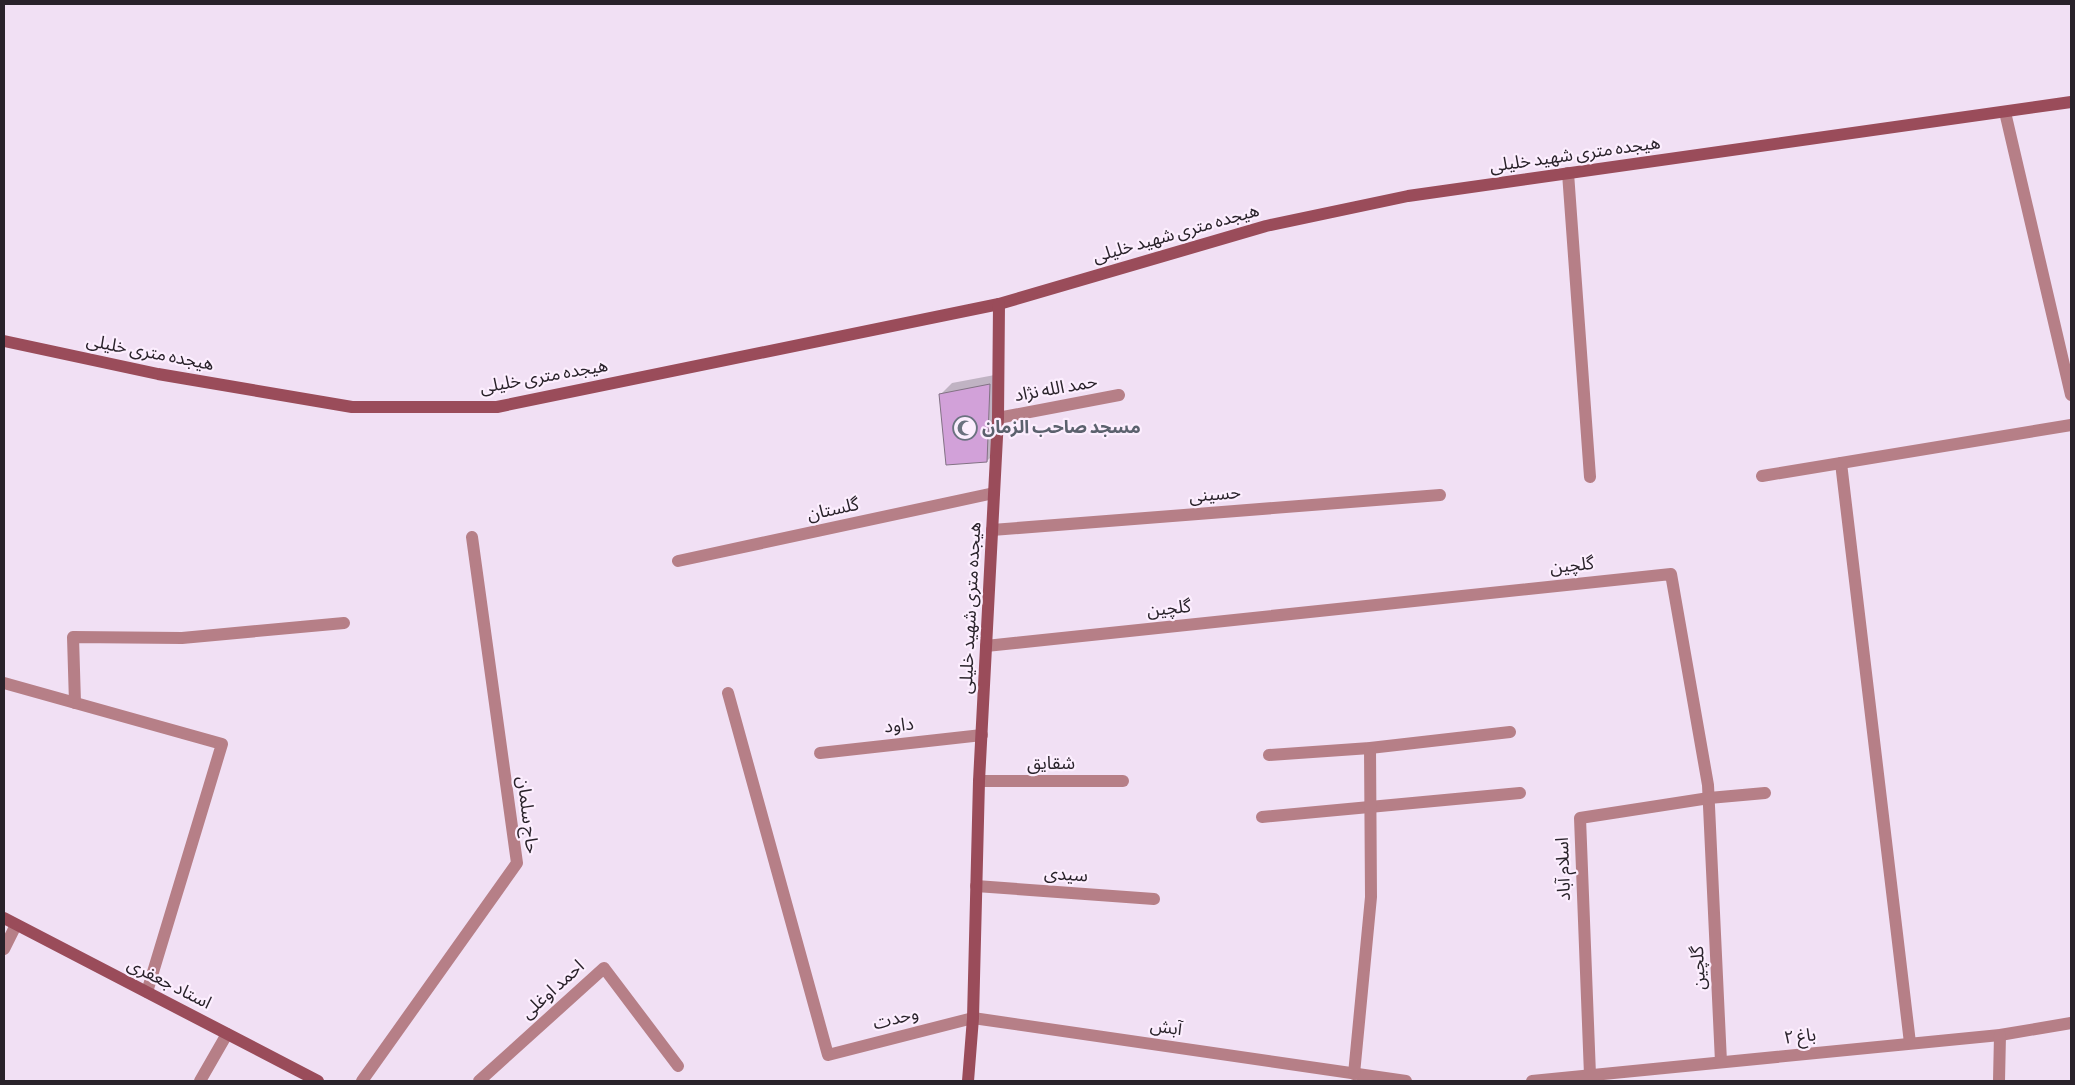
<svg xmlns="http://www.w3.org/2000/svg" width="2075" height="1085" viewBox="0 0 2075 1085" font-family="'Alegreya Sans','Noto Sans Arabic',sans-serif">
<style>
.shadow{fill:#0003}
.building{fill:#d2a1d9;stroke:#827284}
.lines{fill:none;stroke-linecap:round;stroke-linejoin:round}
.street{stroke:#b67f87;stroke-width:12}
.secondary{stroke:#9a4c5a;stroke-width:12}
.labels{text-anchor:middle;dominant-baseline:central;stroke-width:4.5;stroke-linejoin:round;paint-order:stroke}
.street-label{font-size:18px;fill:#29222a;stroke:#fceefe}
.worship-label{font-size:18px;font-weight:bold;fill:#5b616d;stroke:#fceefe;text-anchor:start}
</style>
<rect width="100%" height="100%" fill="#f1e0f4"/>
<!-- shadow -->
<path class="shadow" d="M1000,374l-2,76 -11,11 -46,-67 11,-11z"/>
<!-- building -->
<path class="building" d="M990,384l-3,78 -41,3 -7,-71z"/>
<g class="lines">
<!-- street -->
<g class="street">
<path d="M2005,112l66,283"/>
<path d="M1568,173l22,304"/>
<path d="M998,418l121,-23"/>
<path d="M1841,463l69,580"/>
<path d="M1762,476l309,-51"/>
<path d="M992,530l448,-35"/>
<path d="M678,561l316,-68"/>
<path d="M986,646l685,-72 37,211 13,277"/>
<path d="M4,683l218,61 -75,248"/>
<path d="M728,693l100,362 145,-37 433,63"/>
<path d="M75,703l-2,-66 109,1 162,-15"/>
<path d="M820,753l162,-18"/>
<path d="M1269,755l101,-7 140,-16"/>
<path d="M979,781h144"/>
<path d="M1262,817l258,-24"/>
<path d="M976,886l178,13"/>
<path d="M4,949l12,-24"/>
<path d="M1354,1074l17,-177 -1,-149"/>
<path d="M1590,1075l-10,-257 129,-20 56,-5"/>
<path d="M200,1081l27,-47"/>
<path d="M362,1081l155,-218 -45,-326"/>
<path d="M479,1081l125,-113 74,98"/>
<path d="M1532,1081l468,-46 71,-12"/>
<path d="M1999,1081l1,-46"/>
</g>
<!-- secondary -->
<g class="secondary">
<path d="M4,341l154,33 194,33h145l502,-103 267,-78 142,-30 663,-94"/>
<path d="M4,918l314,163"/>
<path d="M968,1081l5,-63 6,-237 19,-363 1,-114"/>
</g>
</g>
<!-- icons -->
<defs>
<g id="mosque-ring" transform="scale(1.25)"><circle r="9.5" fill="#fceefe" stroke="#6b7280" stroke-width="1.5"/><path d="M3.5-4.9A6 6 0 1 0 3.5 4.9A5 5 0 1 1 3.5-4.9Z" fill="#6b7280"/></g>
</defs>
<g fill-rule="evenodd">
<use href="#mosque-ring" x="965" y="428"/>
</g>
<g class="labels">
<!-- street labels -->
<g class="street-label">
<text transform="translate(1575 155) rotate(-8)">هیجده متری شهید خلیلی</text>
<text transform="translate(1176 234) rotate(-16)">هیجده متری شهید خلیلی</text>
<text transform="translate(150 353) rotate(11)">هیجده متری خلیلی</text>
<text transform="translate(544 377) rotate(-10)">هیجده متری خلیلی</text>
<text transform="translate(1056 389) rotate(-10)">حمد الله نژاد</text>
<text transform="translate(1215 495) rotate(-5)">حسینی</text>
<text transform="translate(833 510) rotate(-12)">گلستان</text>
<text transform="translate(1572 566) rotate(-6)">گلچین</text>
<text transform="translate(971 608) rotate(-87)">هیجده متری شهید خلیلی</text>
<text transform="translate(1169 609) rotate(-6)">گلچین</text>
<text transform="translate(899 726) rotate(-6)">داود</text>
<text x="1051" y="764">شقایق</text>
<text transform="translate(527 815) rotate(83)">حاج سلمان</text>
<text transform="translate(1564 869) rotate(-92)">اسلام آباد</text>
<text transform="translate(1066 875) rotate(4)">سیدی</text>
<text transform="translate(1699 968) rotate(-93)">گلچین</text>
<text transform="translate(169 984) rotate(27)">استاد جعفری</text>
<text transform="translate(553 990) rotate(-42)">احمد اوغلی</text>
<text transform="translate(896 1019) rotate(-14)">وحدت</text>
<text transform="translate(1166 1028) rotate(8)">آبش</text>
<text transform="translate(1800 1037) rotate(-6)">باغ ۲</text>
</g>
<!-- worship labels -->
<g class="worship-label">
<text x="982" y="428">مسجد صاحب الزمان</text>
</g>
</g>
<!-- border -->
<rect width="2075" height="1085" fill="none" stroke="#29222a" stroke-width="10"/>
</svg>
